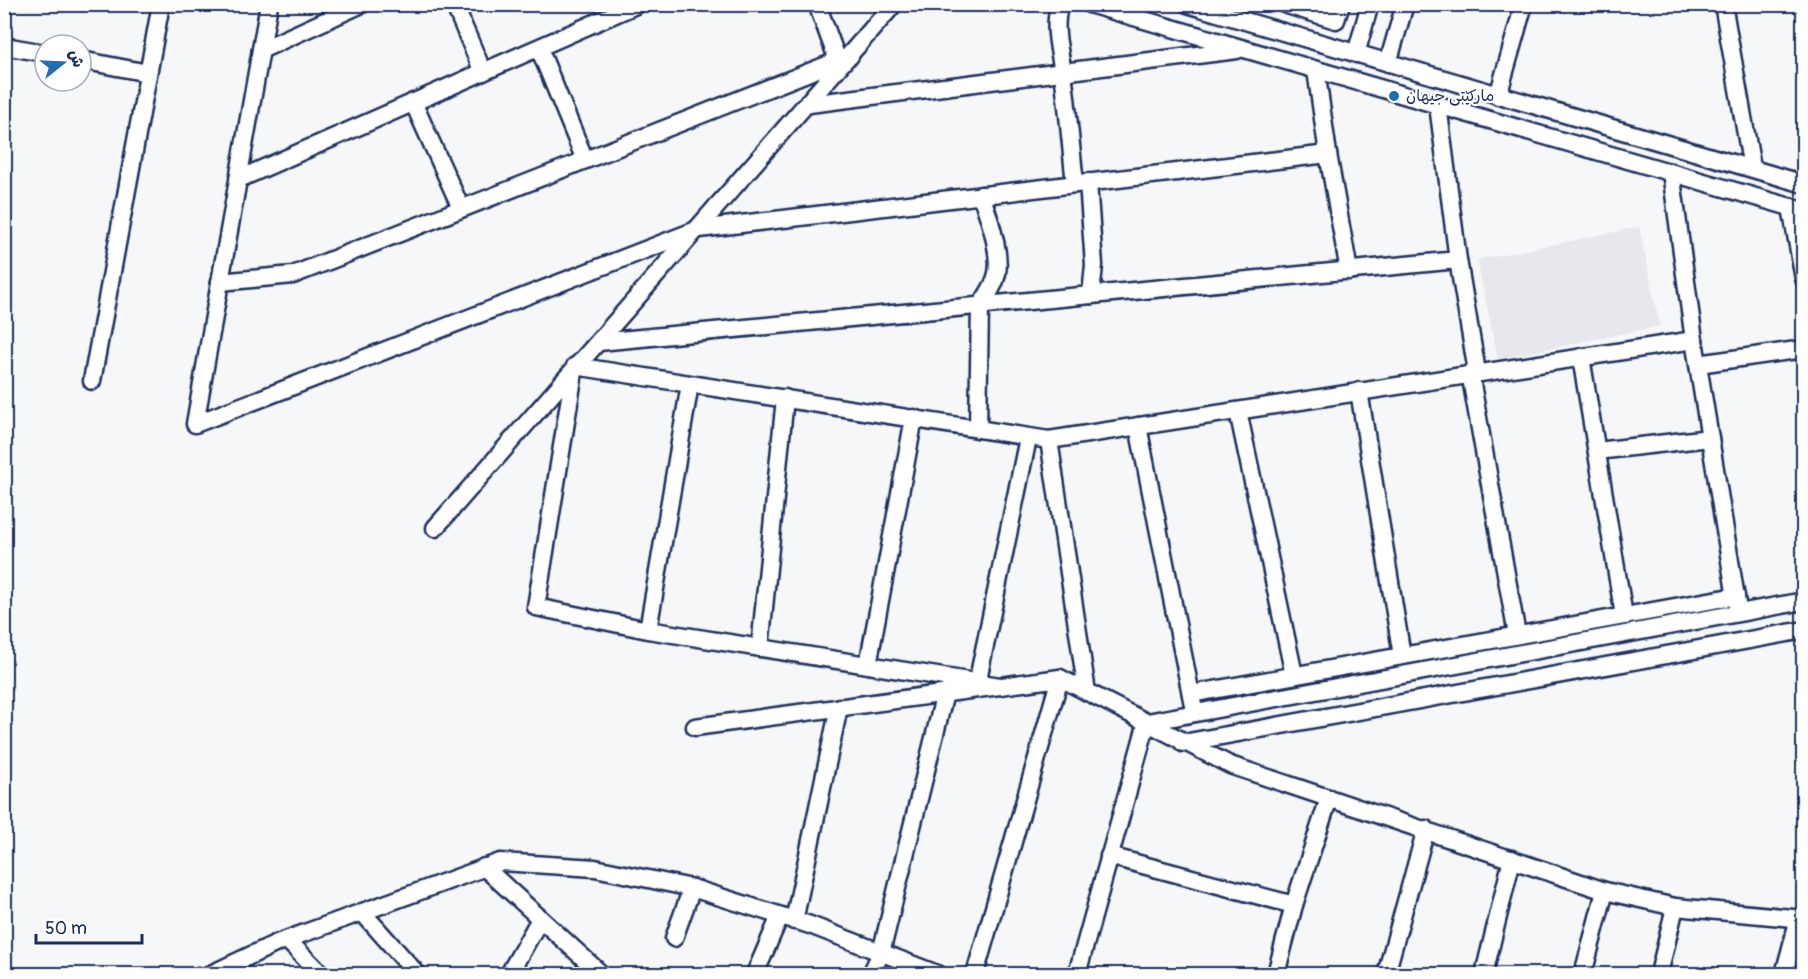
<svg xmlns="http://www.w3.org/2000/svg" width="1808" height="979" viewBox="0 0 1808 979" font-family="Pangolin,'Playpen Sans Arabic',sans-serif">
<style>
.built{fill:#e6e8ee}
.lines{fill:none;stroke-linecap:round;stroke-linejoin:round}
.minor-casing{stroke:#1b2f5e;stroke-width:21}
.minor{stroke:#fff;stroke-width:16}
.poi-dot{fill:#1f6fb2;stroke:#fff;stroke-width:2}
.labels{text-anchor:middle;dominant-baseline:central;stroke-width:4.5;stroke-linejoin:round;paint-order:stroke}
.poi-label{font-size:16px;fill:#1b2f5e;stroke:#fff;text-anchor:start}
</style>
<rect width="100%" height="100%" fill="#f6f7f9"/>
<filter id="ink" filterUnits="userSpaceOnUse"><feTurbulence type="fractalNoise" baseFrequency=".0167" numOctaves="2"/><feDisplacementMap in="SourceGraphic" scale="12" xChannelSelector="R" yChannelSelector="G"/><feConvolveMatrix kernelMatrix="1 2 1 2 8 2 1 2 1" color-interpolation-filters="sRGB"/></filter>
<g filter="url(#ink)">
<!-- built -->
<path class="built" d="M1639,227l21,99 -162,33 -21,-99z"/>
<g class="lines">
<!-- minor casing -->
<g class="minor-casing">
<g id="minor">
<path d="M269,4l-74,420 504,-195 629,-75"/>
<path d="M454,4l29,68"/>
<path d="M817,4l21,57"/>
<path d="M1060,4c-8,23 0,46 3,69 5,37 8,74 12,111"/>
<path d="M1089,4l715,207"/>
<path d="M1187,4l617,180"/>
<path d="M1284,4l52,16 5,-16"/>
<path d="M1723,4l29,164"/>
<path d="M4,46l41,7"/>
<path d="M539,48l46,112"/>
<path d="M261,50l101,-46"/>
<path d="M1356,54l14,-50"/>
<path d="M81,60l67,13"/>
<path d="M1388,63l17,-59"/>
<path d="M1316,70l12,84 21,117"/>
<path d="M1498,96l26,-92"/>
<path d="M413,102l48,106"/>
<path d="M809,104l428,-54"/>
<path d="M1438,105l20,155 19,112"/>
<path d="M1671,172l23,168 43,264"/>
<path d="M239,179l399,-175"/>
<path d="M1088,182l6,83 -3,30"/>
<path d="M1791,207l13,72"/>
<path d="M220,282l73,-7 557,-219"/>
<path d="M599,342l859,-82"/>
<path d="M1581,357l43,259"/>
<path d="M1698,364l106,-15"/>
<path d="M1470,373l47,262"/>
<path d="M92,381l69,-377"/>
<path d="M1359,391l43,265"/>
<path d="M1238,411l56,264"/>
<path d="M1138,426l55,279"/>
<path d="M978,429l2,-123c7,-10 15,-21 17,-33 4,-20 -9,-59 -16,-78"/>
<path d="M1049,440l38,252"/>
<path d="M1597,451l113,-13"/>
<path d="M435,528l459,-524"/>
<path d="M648,630l42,-246"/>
<path d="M760,648l25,-250"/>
<path d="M868,665l46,-247"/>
<path d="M1000,686l-352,-56 -112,-23 39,-241 474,74 645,-100"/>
<path d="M976,689l52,-251"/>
<path d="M1191,694l545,-98"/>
<path d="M695,727l365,-49 170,87 375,126 70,16 129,12"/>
<path d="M1183,743l621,-113"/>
<path d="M1109,856l185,49"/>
<path d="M484,867l117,107"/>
<path d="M362,912l55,62"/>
<path d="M794,921l45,-214"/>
<path d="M674,938l18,-50"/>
<path d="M287,940l34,34"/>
<path d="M211,974l66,-31 223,-81 95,6 97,20 118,37 127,49"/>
<path d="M509,974l31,-55"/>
<path d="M755,974l25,-58"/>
<path d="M871,974l10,-21 64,-260"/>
<path d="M975,974l85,-296"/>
<path d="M1077,974l70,-252 657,-121"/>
<path d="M1276,974l18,-69 35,-107"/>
<path d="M1386,974l40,-145"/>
<path d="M1484,974l28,-115"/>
<path d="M1583,974l22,-83"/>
<path d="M1659,974l16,-67"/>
<path d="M1784,974l15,-56"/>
</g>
</g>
<!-- minor -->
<use href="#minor" class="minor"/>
</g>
</g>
<!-- markers -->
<circle class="poi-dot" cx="1394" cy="96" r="6"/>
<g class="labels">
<!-- poi labels -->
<g class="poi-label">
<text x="1406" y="96">مارکێتی جیهان</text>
</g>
</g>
<!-- margin -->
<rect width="1808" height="979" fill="none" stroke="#fff" stroke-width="24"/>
<rect x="12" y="12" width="1784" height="955" fill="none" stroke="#1b2f5e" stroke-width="2" filter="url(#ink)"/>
<!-- north arrow -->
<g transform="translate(63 63) rotate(72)"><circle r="28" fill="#ffffff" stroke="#a4acbf" stroke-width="1.5"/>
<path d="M0-4.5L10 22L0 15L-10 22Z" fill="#1f6fb2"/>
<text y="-9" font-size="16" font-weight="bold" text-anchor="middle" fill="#1b2f5e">ش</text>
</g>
<!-- scale -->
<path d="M36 934v9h106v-9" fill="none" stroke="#1b2f5e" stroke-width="3"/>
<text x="45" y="934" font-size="18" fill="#1b2f5e" stroke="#ffffff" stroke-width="4.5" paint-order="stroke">50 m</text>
</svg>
